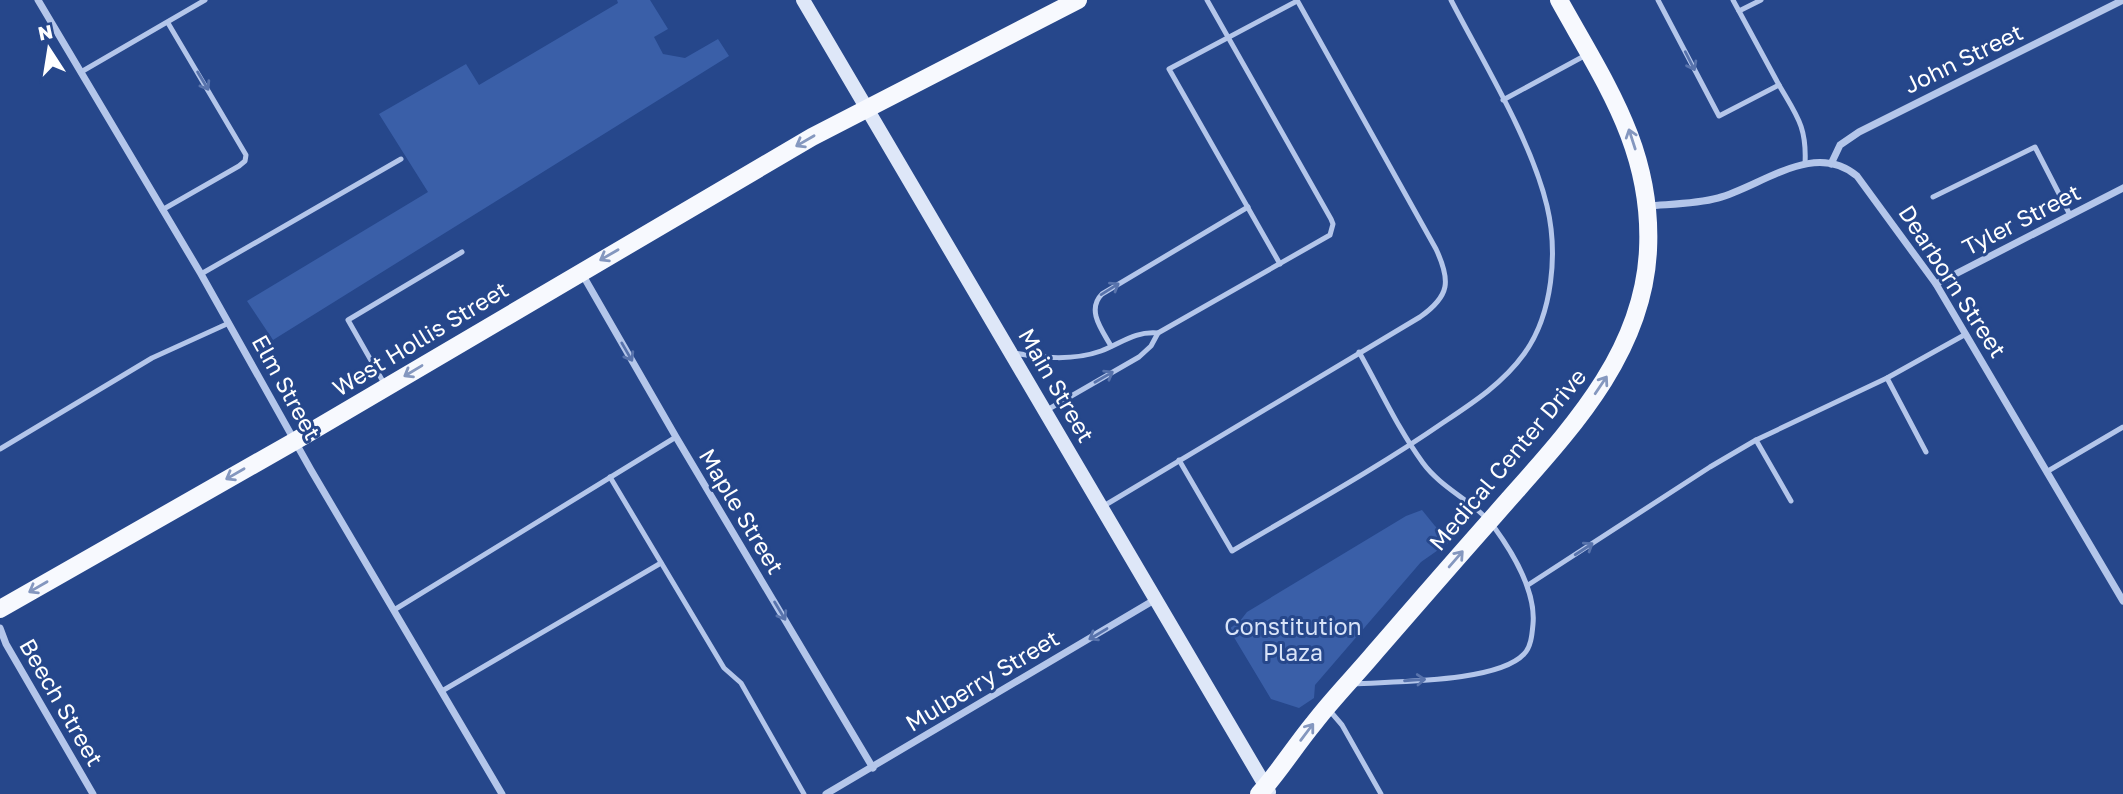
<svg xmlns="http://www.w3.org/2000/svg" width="2123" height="794" viewBox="0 0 2123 794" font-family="'Golos Text',sans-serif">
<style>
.green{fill:#3a5fa8}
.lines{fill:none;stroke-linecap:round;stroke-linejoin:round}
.service{stroke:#b4c6ea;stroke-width:5}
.minor{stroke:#b4c6ea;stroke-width:7}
.secondary{stroke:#dee7f8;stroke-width:14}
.primary{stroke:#f7f9fe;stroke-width:18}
.oneway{stroke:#5873ac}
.oneway2{stroke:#8497bf}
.labels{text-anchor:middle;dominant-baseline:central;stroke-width:6;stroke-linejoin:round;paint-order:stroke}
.street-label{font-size:23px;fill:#fff;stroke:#26478b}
.park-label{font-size:23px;fill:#d8e3f8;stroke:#26478b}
</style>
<rect width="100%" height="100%" fill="#26478b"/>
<!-- green -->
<g class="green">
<path d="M617,0h33l18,29 -14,8 9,17 22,4 33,-19 11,17 -456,284 -26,-39 181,-109 -49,-78 87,-50 13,21 139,-82z"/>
<path d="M1422,510l13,16 16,15 -30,21 -106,123 -1,13 -15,10 -28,-9 -42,-70 11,-8 7,-9 159,-96z"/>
</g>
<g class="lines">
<!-- service -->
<g class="service">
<path d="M1658,0l61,116 60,-31 -46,-85"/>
<path d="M1739,11l22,-11"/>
<path d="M81,72l124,-72"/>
<path d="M1779,85c18,31 28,42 26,79"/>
<path d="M1503,100l83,-45"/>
<path d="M1933,197l102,-50 35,68"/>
<path d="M162,210l77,-44 6,-5 1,-6 -78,-132"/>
<path d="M1280,264l-111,-195 128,-68"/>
<path d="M201,274l200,-115"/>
<path d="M1111,346c-9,-16 -25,-36 -9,-52l146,-87"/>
<path d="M1014,353c28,5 59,8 87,-2 21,-8 33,-20 57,-18l172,-98 3,-11 -2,-5 -124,-219"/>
<path d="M1887,378l39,74"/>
<path d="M385,385l-37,-65 114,-68"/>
<path d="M1047,410l92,-53 12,-11 7,-13"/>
<path d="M1756,440l35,61"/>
<path d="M0,449l152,-91 77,-35"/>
<path d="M1179,460l53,91c71,-42 144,-82 212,-129 30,-20 59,-39 80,-68 29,-40 34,-102 23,-148 -16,-67 -64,-144 -96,-206"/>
<path d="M2048,471l75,-44"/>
<path d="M610,477l114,191 17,15 63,111"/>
<path d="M1102,507l318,-190c30,-21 31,-36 16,-68l-139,-249"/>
<path d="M1528,585l182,-118 46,-27 131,-62 79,-44"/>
<path d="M394,610l282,-173"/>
<path d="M1353,684c39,-3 144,-1 171,-30 7,-7 8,-19 9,-30 3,-32 -20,-71 -39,-97 -19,-25 -52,-38 -71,-64 -25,-34 -43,-74 -64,-111"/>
<path d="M442,691l219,-128"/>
<path d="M1330,711l12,14 39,69"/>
</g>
<!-- minor -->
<g class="minor">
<path d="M38,0l163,274 110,196 191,324"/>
<path d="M1831,164l9,-19 19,-13 264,-132"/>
<path d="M1648,206c23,-2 48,-2 70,-8 44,-12 96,-58 139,-22l79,108 187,317"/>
<path d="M581,272l95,165 197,331"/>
<path d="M1936,284l187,-96"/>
<path d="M0,628l6,16 87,150"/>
<path d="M826,794l330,-195"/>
</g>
<!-- secondary -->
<path class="secondary" d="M803,0l466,792"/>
<!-- primary -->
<g class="primary">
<path d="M0,609l295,-168 517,-304 266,-137"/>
<path d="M1259,794c20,-22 36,-48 55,-71 19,-25 42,-48 62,-72 40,-46 79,-91 119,-136 67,-77 148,-156 153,-265 5,-100 -43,-167 -89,-250"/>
</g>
</g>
<!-- one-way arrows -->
<defs><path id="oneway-shaft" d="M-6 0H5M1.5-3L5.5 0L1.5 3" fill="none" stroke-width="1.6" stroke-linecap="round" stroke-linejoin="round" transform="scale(1.75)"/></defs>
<g class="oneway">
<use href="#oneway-shaft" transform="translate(1690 61) rotate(63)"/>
<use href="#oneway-shaft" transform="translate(203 81) rotate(59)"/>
<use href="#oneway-shaft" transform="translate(1110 289) rotate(-32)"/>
<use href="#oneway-shaft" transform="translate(627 352) rotate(60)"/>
<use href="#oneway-shaft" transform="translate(1104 377) rotate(-30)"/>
<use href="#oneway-shaft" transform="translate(1584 549) rotate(-33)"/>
<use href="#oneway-shaft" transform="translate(780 611) rotate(59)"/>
<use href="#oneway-shaft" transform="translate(1098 634) rotate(149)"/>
<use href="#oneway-shaft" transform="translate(1415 680) rotate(-4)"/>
</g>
<g class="oneway2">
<use href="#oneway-shaft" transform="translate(1632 139) rotate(-108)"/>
<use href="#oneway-shaft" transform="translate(805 141) rotate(150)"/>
<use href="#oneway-shaft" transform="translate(609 255) rotate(150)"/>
<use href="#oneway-shaft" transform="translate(413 371) rotate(149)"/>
<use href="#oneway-shaft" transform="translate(1601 385) rotate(-56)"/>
<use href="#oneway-shaft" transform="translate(235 474) rotate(150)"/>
<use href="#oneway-shaft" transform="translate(1456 559) rotate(-49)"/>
<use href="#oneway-shaft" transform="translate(38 587) rotate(150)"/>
<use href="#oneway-shaft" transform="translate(1307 732) rotate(-53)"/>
</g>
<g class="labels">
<!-- street labels -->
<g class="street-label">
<text transform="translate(1963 58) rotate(-26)">John Street</text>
<text transform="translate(2021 219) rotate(-27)">Tyler Street</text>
<text transform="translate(1953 281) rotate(57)">Dearborn Street</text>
<text transform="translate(420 338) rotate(-31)">West Hollis Street</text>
<text transform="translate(1057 385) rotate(60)">Main Street</text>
<text transform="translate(287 387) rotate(61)">Elm Street</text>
<text transform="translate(1507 459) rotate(-50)">Medical Center Drive</text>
<text transform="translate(742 511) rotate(59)">Maple Street</text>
<text transform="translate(982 680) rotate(-31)">Mulberry Street</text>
<text transform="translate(62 702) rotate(60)">Beech Street</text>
</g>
<!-- park labels -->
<g class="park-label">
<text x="1293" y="626">Constitution<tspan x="1293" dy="26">Plaza</tspan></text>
</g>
</g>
<!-- north arrow -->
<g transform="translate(49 49) rotate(348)" stroke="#26478b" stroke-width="5" paint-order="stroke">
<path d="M0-5L12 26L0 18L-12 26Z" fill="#ffffff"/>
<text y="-10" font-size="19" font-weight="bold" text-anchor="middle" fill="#ffffff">N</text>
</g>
</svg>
